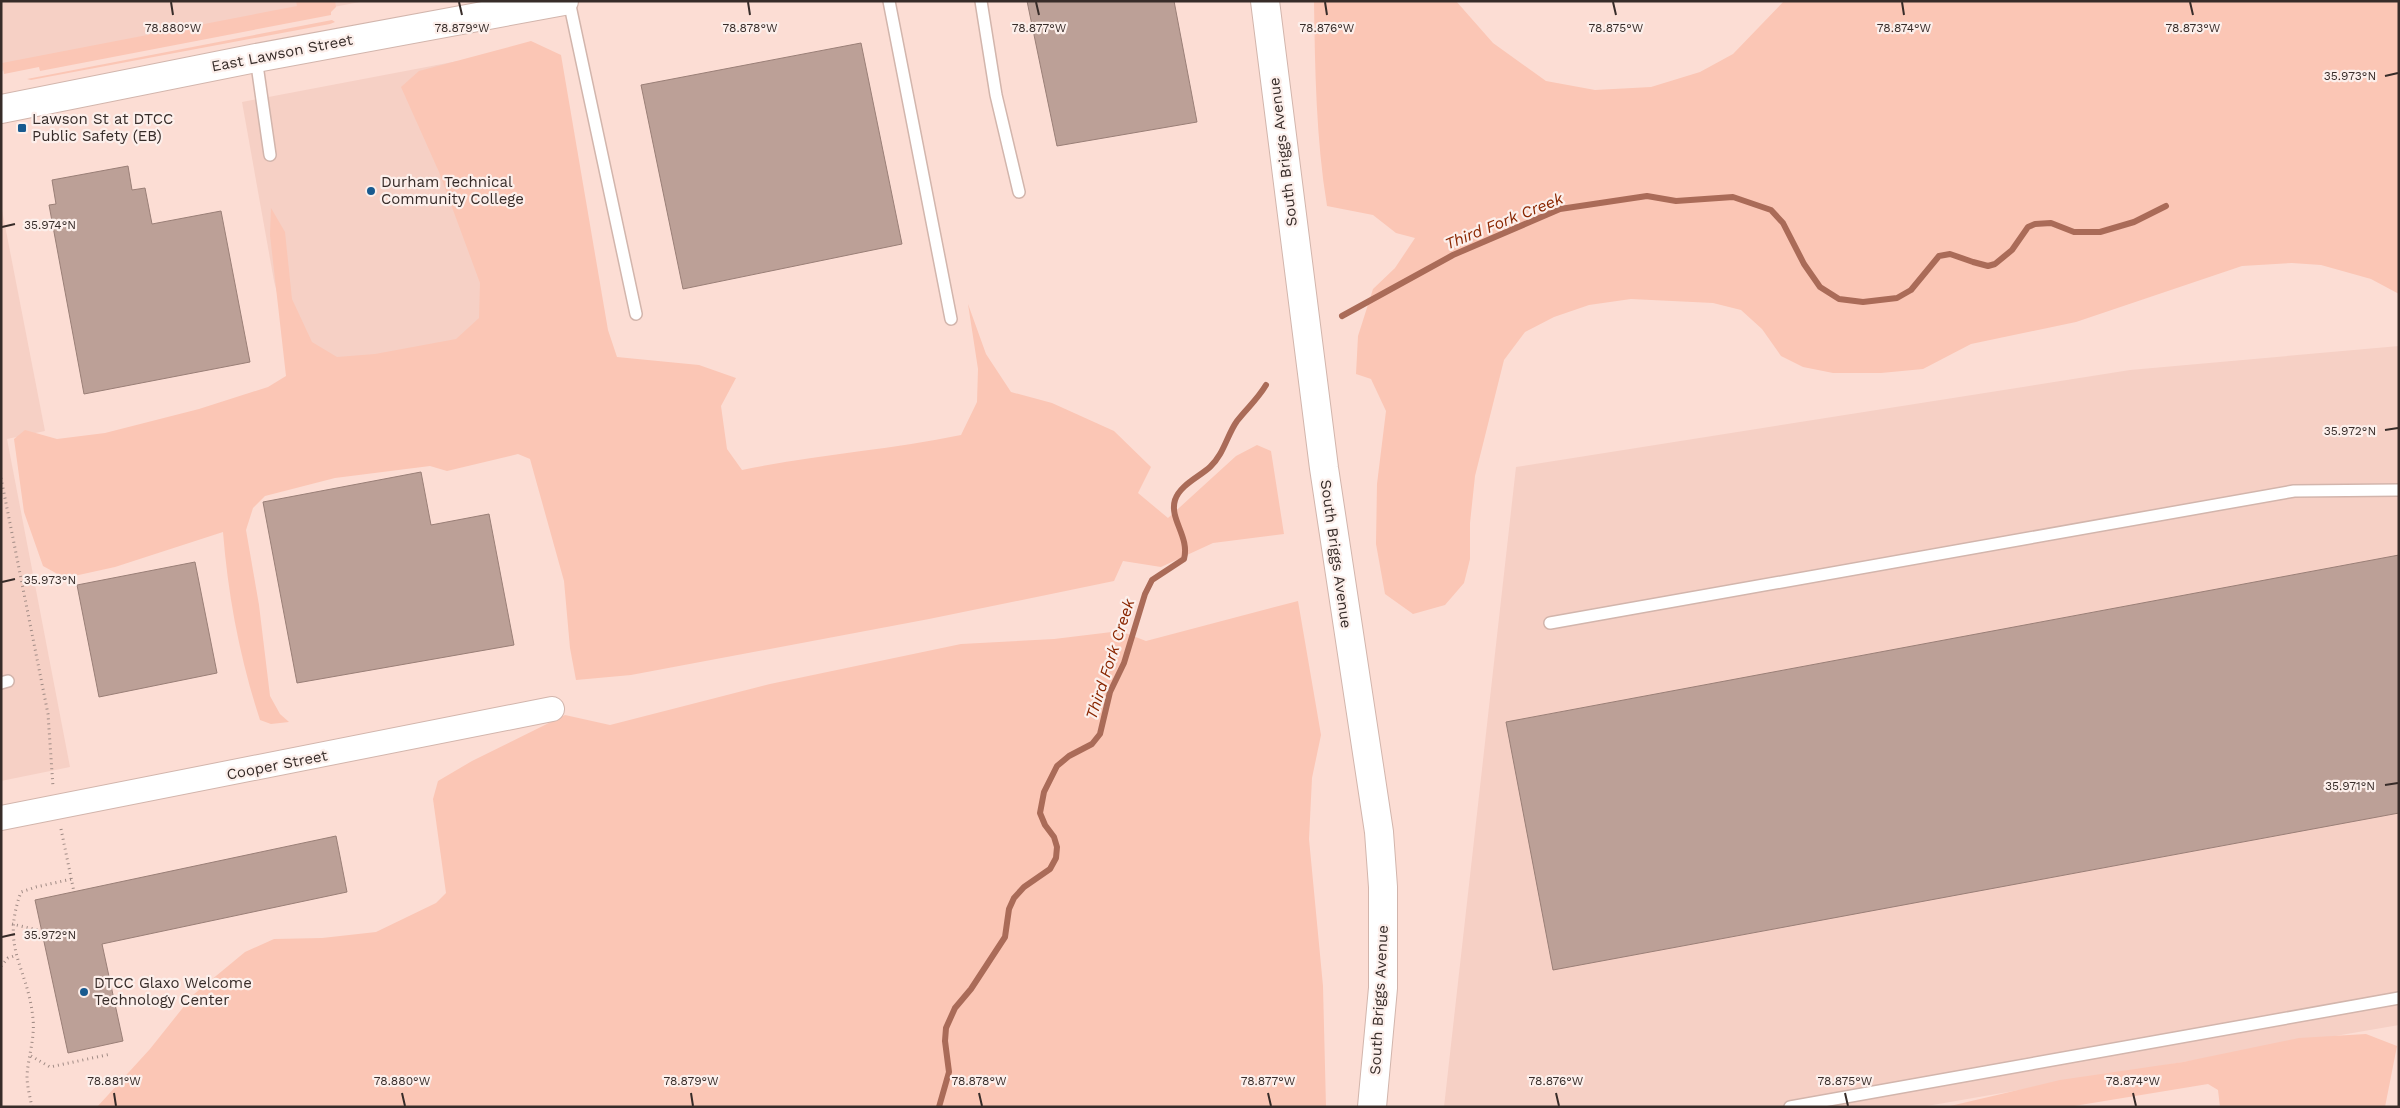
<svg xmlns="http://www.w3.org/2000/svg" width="2400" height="1108" viewBox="0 0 2400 1108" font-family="'Work Sans',sans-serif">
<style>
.built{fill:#f6d0c5}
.green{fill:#fbc6b5}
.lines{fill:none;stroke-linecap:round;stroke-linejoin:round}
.stream{stroke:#aa6b58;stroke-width:6}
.building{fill:#bca097;stroke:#9a7f77}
.service-casing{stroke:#d2b5ac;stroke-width:14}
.minor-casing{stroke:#d2b5ac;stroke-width:26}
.tertiary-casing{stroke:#d2b5ac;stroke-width:30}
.path{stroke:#a08b85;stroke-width:3;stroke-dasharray:1 4;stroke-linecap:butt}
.service{stroke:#fff;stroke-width:11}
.minor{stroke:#fff;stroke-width:24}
.tertiary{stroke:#fff;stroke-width:28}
.ticks{fill:none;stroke:#372c29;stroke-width:2}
.poi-dot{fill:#185a8f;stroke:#fcefeb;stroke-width:2}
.labels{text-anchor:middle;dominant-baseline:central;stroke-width:4.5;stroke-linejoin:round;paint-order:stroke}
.street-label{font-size:15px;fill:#372c29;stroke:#fcefeb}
.poi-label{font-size:15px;fill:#372c29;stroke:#fcefeb;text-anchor:start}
.water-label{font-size:16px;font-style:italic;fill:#8a2600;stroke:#fcefeb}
.ticks-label{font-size:12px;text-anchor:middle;fill:#372c29;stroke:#fcefeb;stroke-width:4.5;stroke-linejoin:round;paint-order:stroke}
</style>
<rect width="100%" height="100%" fill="#fcddd4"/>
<!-- built -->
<g class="built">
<path d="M1,1h364l-364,70z"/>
<path d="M458,61l54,281 -212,40 -26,-101 -32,-179z"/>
<path d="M1,205l44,226 -38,8 63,328 -69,14z"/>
<path d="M2399,346v679l-478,82h-477l72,-640 614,-97z"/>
</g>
<!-- green -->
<g class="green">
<path d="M296,1h39l1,6 -5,5v3l-291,56 -1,-4 -35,7 -2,-11 295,-57z"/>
<path d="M1314,1h142l37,42 53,38 49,9 56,-3 49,-15 33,-18 51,-53h615v293l-28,-15 -50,-14 -29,-2 -50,3 -166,56 -105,22 -48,25 -42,4h-48l-30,-6 -22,-11 -19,-27 -21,-19 -28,-7 -82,-4 -42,6 -35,12 -29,15 -21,28 -29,116 -5,47v36l-6,24 -19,22 -32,9 -28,-20 -9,-50 1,-60 9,-73 -15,-32 -15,-5 2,-38 15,-47 22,-21 20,-30 -19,-5 -23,-18 -46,-9c-11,-68 -12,-136 -13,-205z"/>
<path d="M332,20l3,2 -5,2 -299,56 -4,-1z"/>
<path d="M531,41l30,14 47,275 9,27 82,8 37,13 -15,28 6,43 15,21c72,-15 146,-20 219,-35l16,-33 1,-33 -10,-65 18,50 25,38 41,11 62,28 37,36 -13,26 30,25 68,-62 21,-11 14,6 13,83 -71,9 -52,24 -38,-6 -9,20 -185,38 -298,56 -55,5 -6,-32 -6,-67 -34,-122 -12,-5 -71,17 -17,-5 -95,12 -70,18 -12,12 -7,22 13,75 11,91 10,18 9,8 -18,2 -11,-4c-20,-61 -32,-124 -37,-188l-108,35 -50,11 -22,-12 -19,-54 -10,-73 11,-9 32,9 48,-6 94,-24 69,-22 18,-11 -16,-141 1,-27 14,24 7,67 20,43 25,15 38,-3 81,-15 23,-21 1,-35 -41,-111 -38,-85 18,-16z"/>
<path d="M1298,601l23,134 -9,43 -3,61 14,147 3,121h-1229l53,-58 43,-54 52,-43 29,-13 48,-1 54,-6 60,-29 10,-10 -13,-94 5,-18 34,-20 93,-46 45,10 160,-41 191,-40 93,-5 66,-8 26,10z"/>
<path d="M2366,1034l31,12 -12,61h-165l-2,-17 -10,-6 -140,23h-122l114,-27 123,-18 116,-24z"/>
</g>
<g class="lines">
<!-- stream -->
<g class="stream">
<path d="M1342,316l111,-61 107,-46 87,-13 29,5 57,-4 38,13 12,13 21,41 16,23 19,12 24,3 34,-4 14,-8 28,-34 11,-2 23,8 15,4 7,-2 17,-14 16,-23 7,-3 16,-1 23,9h26l34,-10 32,-16"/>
<path d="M939,1107l10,-35 -4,-31 1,-13 9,-20 16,-19 34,-52 4,-28 5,-11 10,-11 26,-18 6,-11 1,-11 -3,-10 -9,-12 -5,-12 4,-21 13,-26 12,-10 23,-12 8,-10 10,-42 14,-29 21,-69 7,-14 32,-21c6,-22 -15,-40 -9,-59 5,-15 24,-23 35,-33 14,-13 17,-32 27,-46 10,-13 20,-21 29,-36"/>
</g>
</g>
<!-- building -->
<g class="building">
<path d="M1027,1h147l23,121 -140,24z"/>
<path d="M861,43l41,201 -219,45 -42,-204z"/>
<path d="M128,166l4,24 13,-2 7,36 69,-13 29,151 -166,32 -35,-189 7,-1 -4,-24z"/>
<path d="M421,472l10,53 58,-11 25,131 -217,38 -34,-181z"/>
<path d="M2399,555v258l-846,157 -47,-248z"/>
<path d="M195,562l22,111 -118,24 -22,-112z"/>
<path d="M336,836l11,56 -245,52 21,97 -55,12 -33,-153z"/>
</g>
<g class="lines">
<!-- service casing -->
<g class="service-casing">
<g id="service">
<path d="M569,1l67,313"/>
<path d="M889,1l62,318"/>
<path d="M981,1l15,94 23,97"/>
<path d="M256,58l14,97"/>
<path d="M1550,623l744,-132 105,-1"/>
<path d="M1,683l7,-2"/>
<path d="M1790,1107l609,-109"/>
</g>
</g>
<!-- minor casing -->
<g class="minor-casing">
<path id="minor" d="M1,818l551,-109"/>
</g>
<!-- tertiary casing -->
<g class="tertiary-casing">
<g id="tertiary">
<path d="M1265,1l59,467 55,364 4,55v101l-11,119"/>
<path d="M1,109l255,-51 308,-57"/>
</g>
</g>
<!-- path -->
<g class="path">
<path d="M1,478l47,236 5,73"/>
<path d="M61,829l13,63"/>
<path d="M12,924l30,7"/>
<path d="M1,966l7,-8 6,-2"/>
<path d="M31,1056l19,11 61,-13"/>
<path d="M32,1107c-2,-10 -5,-21 -5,-31 1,-19 8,-37 6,-57 -5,-53 -33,-69 -12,-127l15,-5 36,-8"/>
</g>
<!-- service -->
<use href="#service" class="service"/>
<!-- minor -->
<use href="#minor" class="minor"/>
<!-- tertiary -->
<use href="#tertiary" class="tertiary"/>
</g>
<!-- ticks -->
<path class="ticks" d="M171,2l2,13M459,2l3,13M748,2l2,13M1036,2l3,13M1325,2l2,13M1613,2l3,13M1902,2l2,13M2190,2l3,13M2385,76l13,-3M2,227l13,-3M2385,430l13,-2M2,582l13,-3M2385,785l13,-2M2,937l13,-3M114,1093l2,13M402,1093l3,13M691,1093l2,13M979,1093l3,13M1268,1093l3,13M1556,1093l3,13M1845,1093l3,13M2133,1093l3,13"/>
<!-- markers -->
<g class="poi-dot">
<rect x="17" y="123" width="10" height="10" rx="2.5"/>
<circle cx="371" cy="191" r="5"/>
<circle cx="84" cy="992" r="5"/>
</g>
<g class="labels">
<!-- street labels -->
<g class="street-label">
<text transform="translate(282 53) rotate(-11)">East Lawson Street</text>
<text transform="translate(1283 152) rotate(-97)">South Briggs Avenue</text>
<text transform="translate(1336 554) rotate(82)">South Briggs Avenue</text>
<text transform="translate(277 765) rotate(-11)">Cooper Street</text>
<text transform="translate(1379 1000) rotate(-87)">South Briggs Avenue</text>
</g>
<!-- poi labels -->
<g class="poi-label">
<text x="32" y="119">Lawson St at DTCC<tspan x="32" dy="17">Public Safety (EB)</tspan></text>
<text x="381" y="182">Durham Technical<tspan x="381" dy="17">Community College</tspan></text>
<text x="94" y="983">DTCC Glaxo Welcome<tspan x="94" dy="17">Technology Center</tspan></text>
</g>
<!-- water labels -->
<g class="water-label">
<text transform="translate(1504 221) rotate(-22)">Third Fork Creek</text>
<text transform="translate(1110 659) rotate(-72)">Third Fork Creek</text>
</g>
</g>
<g class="ticks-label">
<text x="173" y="32">78.880°W</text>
<text x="462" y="32">78.879°W</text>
<text x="750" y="32">78.878°W</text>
<text x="1039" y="32">78.877°W</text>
<text x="1327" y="32">78.876°W</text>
<text x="1616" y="32">78.875°W</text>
<text x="1904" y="32">78.874°W</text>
<text x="2193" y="32">78.873°W</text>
<text x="2350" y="80">35.973°N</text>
<text x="50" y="229">35.974°N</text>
<text x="2350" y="435">35.972°N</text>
<text x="50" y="584">35.973°N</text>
<text x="2350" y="790">35.971°N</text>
<text x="50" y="939">35.972°N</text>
<text x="114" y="1085">78.881°W</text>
<text x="402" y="1085">78.880°W</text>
<text x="691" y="1085">78.879°W</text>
<text x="979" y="1085">78.878°W</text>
<text x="1268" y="1085">78.877°W</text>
<text x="1556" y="1085">78.876°W</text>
<text x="1845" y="1085">78.875°W</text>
<text x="2133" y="1085">78.874°W</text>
</g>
<!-- border -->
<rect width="2400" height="1108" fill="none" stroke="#372c29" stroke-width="5"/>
</svg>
